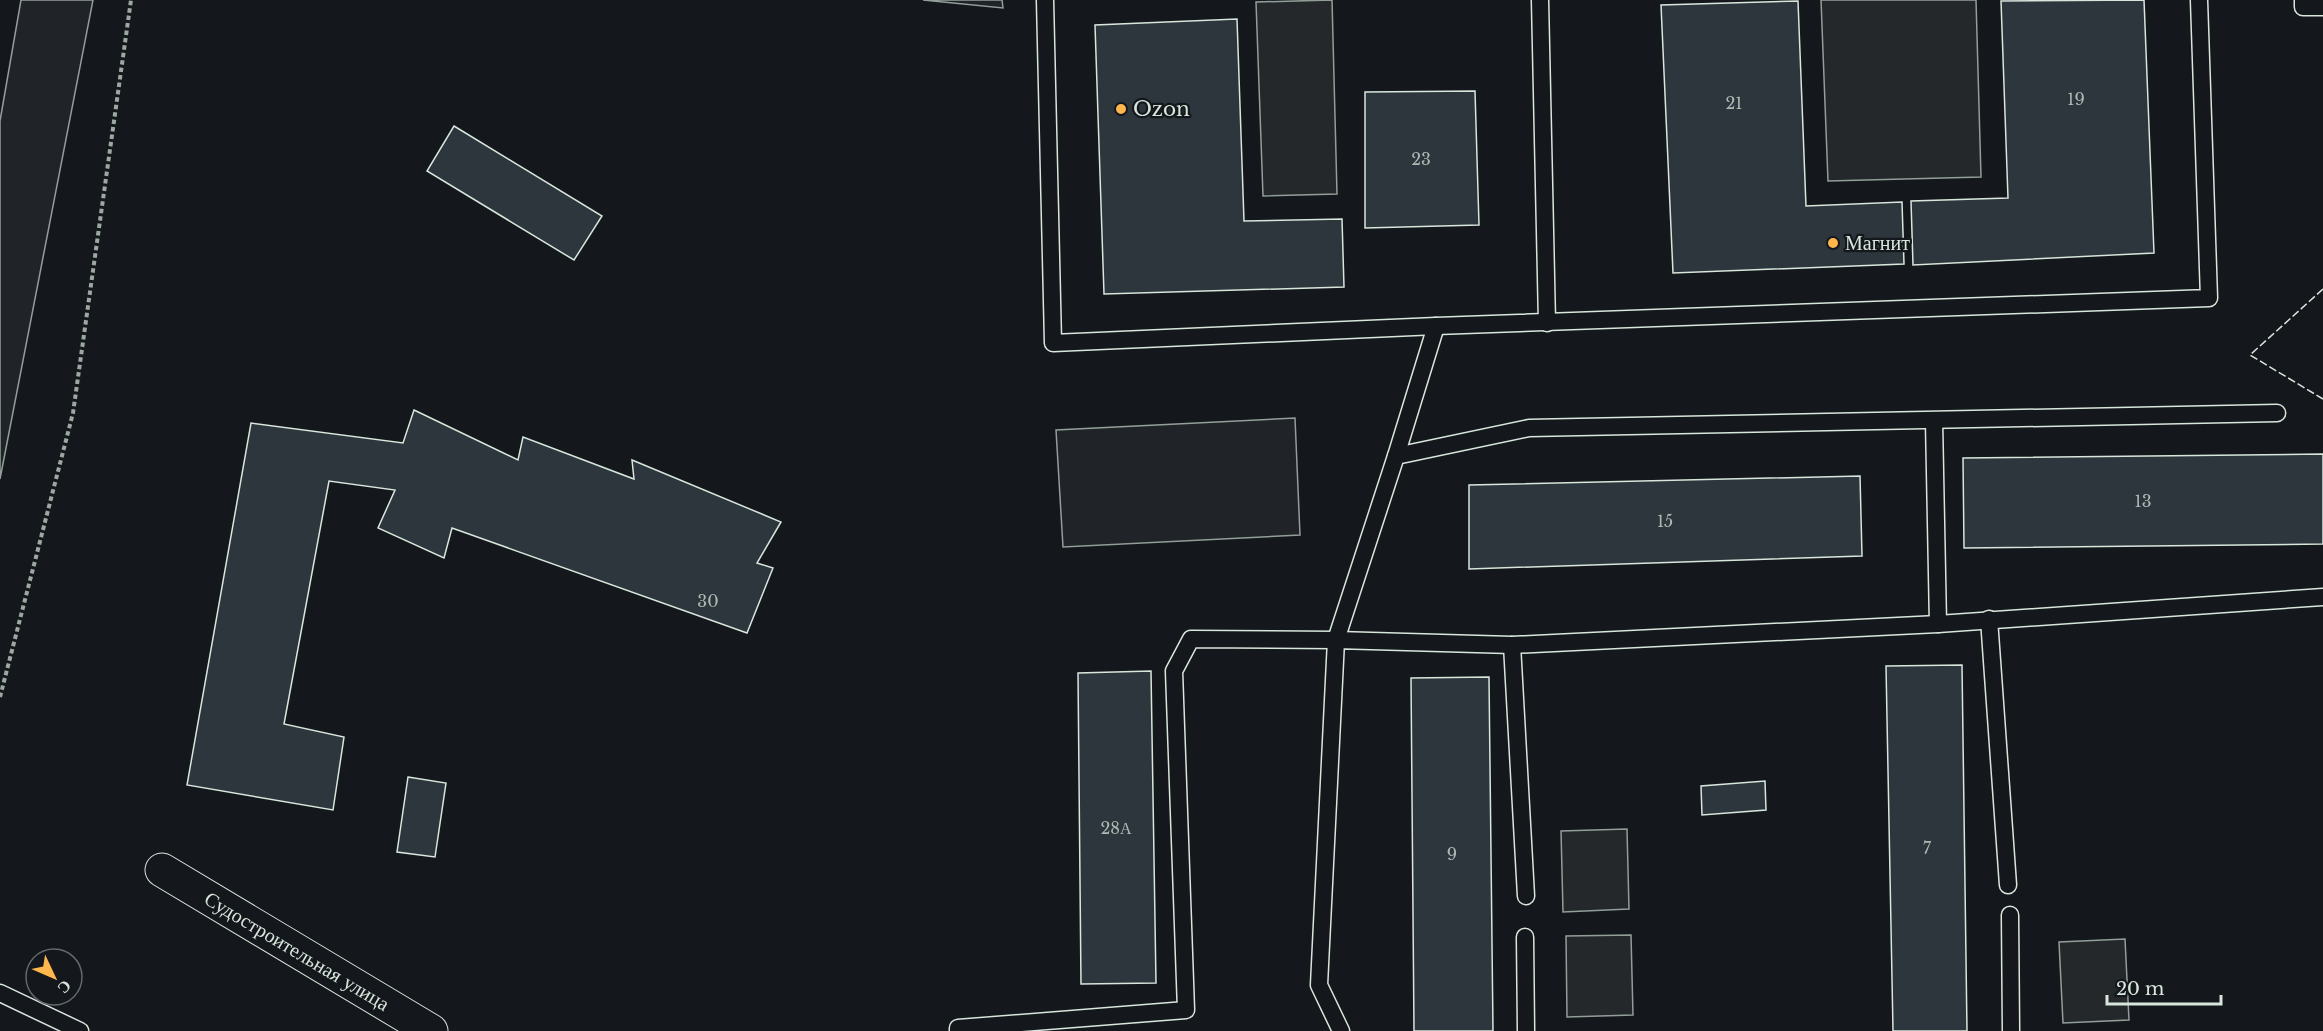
<svg xmlns="http://www.w3.org/2000/svg" width="2323" height="1031" viewBox="0 0 2323 1031" font-family="'Libre Baskerville',serif">
<style>
.green{fill:#202428;stroke:#939e99;stroke-width:1.5}
.parking{fill:#24282b;stroke:#939e99;stroke-width:1.5}
.building{fill:#2c363c;stroke:#d8e6dc;stroke-width:1.5}
.lines{fill:none;stroke-linecap:round;stroke-linejoin:round}
.service-casing{stroke:#d8e6dc;stroke-width:19}
.minor-casing{stroke:#d8e6dc;stroke-width:35}
.path{stroke:#9da8a2;stroke-width:4;stroke-dasharray:4.5 3;stroke-linecap:butt}
.service{stroke:#14181c;stroke-width:16}
.minor{stroke:#14181c;stroke-width:33}
.fence{stroke:#d8e6dc;stroke-width:1.5;stroke-dasharray:8 3;stroke-linecap:butt}
.poi-dot{fill:#ffb74d;stroke:#14181c;stroke-width:2}
.labels{text-anchor:middle;dominant-baseline:central;stroke-width:4.5;stroke-linejoin:round;paint-order:stroke}
.number-label{font-size:16px;fill:#adbab4}
.poi-label{font-size:20px;fill:#d8e6dc;stroke:#14181c;text-anchor:start}
.street-label{font-size:20px;fill:#d8e6dc;stroke:#14181c}
</style>
<rect width="100%" height="100%" fill="#14181c"/>
<!-- green -->
<g class="green">
<path d="M21,0h72l-93,479v-358z"/>
<path d="M923,0h79l1,8z"/>
<path d="M1295,418l5,117 -237,12 -7,-117z"/>
</g>
<!-- parking -->
<g class="parking">
<path d="M1332,0l5,194 -74,2 -7,-194z"/>
<path d="M1821,0h155l5,177 -153,4z"/>
<path d="M1627,829l2,80 -66,3 -2,-81z"/>
<path d="M1631,935l2,80 -66,2 -1,-81z"/>
<path d="M2125,939l4,81 -66,3 -4,-81z"/>
</g>
<!-- building -->
<g class="building">
<path d="M2144,0l10,253 -241,12 -2,-64 97,-3 -7,-197z"/>
<path d="M1798,1l8,205 96,-4 2,62 -231,9 -12,-268z"/>
<path d="M1237,19l7,202 98,-2 2,68 -240,7 -9,-269z"/>
<path d="M1475,91l4,134 -114,3v-136z"/>
<path d="M454,126l148,90 -28,44 -147,-89z"/>
<path d="M414,410l104,50 5,-23 111,42 -2,-19 149,62 -24,41 16,5 -26,65 -295,-105 -8,30 -66,-30 17,-38 -66,-9 -45,243 60,13 -11,73 -146,-25 64,-362 152,20z"/>
<path d="M2323,454v90l-359,4 -1,-90z"/>
<path d="M1860,476l2,80 -393,13v-84z"/>
<path d="M1962,665l5,366h-74l-7,-365z"/>
<path d="M1151,671l5,312 -75,1 -3,-311z"/>
<path d="M1489,677l4,354h-79l-3,-353z"/>
<path d="M408,777l38,6 -11,74 -38,-5z"/>
<path d="M1765,781l1,29 -64,5 -1,-29z"/>
</g>
<g class="lines">
<!-- service casing -->
<g class="service-casing">
<g id="service">
<path d="M1045,0l8,343 383,-17 773,-28 -10,-298"/>
<path d="M1540,0l7,323"/>
<path d="M2303,0v7h20"/>
<path d="M1934,421l4,203"/>
<path d="M1396,456l40,-130"/>
<path d="M1989,619l19,266"/>
<path d="M1512,645l14,251"/>
<path d="M2010,915l1,116"/>
<path d="M1525,937l1,94"/>
<path d="M0,993l80,38"/>
<path d="M958,1031v-3l228,-18 -12,-339 17,-32 145,1 60,-184 133,-28 748,-15"/>
<path d="M1341,1031l-22,-46 17,-345 176,5 426,-21 385,-27"/>
</g>
</g>
<!-- minor casing -->
<g class="minor-casing">
<path id="minor" d="M162,870l269,161"/>
</g>
<!-- path -->
<path class="path" d="M0,697l73,-284 58,-413"/>
<!-- service -->
<use href="#service" class="service"/>
<!-- minor -->
<use href="#minor" class="minor"/>
<!-- fence -->
<path class="fence" d="M2323,289l-73,66 73,44"/>
</g>
<!-- markers -->
<g class="poi-dot">
<circle cx="1121" cy="109" r="6"/>
<circle cx="1833" cy="243" r="6"/>
</g>
<g class="labels">
<!-- number labels -->
<g class="number-label">
<text x="2076" y="99">19</text>
<text x="1734" y="103">21</text>
<text x="1421" y="159">23</text>
<text x="2143" y="501">13</text>
<text x="1665" y="521">15</text>
<text x="708" y="601">30</text>
<text x="1116" y="828">28А</text>
<text x="1927" y="848">7</text>
<text x="1452" y="854">9</text>
</g>
<!-- poi labels -->
<g class="poi-label">
<text x="1133" y="109">Ozon</text>
<text x="1845" y="243">Магнит</text>
</g>
<!-- street labels -->
<g class="street-label">
<text transform="translate(297 951) rotate(31)">Судостроительная улица</text>
</g>
</g>
<!-- north arrow -->
<g transform="translate(54 977) rotate(134)"><circle r="28" fill="#14181c" stroke="#626a69" stroke-width="1.5"/>
<path d="M0-4.5L10 22L0 15L-10 22Z" fill="#ffb74d"/>
<text y="-9" font-size="16" font-weight="bold" text-anchor="middle" fill="#d8e6dc">С</text>
</g>
<!-- scale -->
<path d="M2107 995v9h114v-9" fill="none" stroke="#d8e6dc" stroke-width="3"/>
<text x="2116" y="995" font-size="18" fill="#d8e6dc" stroke="#14181c" stroke-width="4.5" paint-order="stroke">20 m</text>
</svg>
